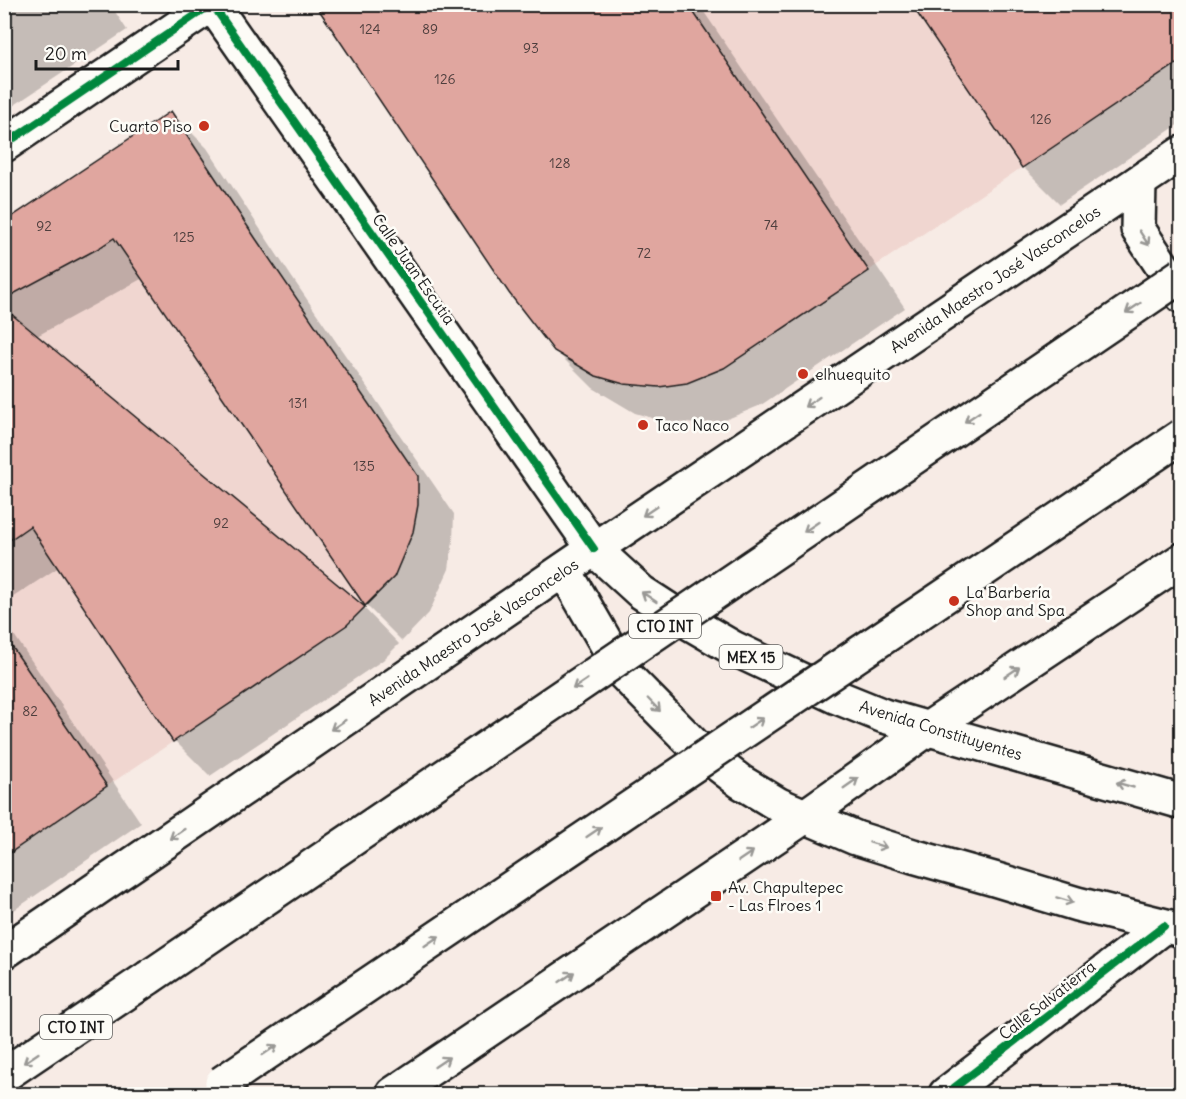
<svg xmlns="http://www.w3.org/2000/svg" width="1186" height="1099" viewBox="0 0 1186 1099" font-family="Delius,sans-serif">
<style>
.built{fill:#f0d6d0}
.shadow{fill:#0003}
.building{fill:#e0a69f;stroke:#1c1c1c;stroke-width:1.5}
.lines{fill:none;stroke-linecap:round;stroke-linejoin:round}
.street-casing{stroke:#1c1c1c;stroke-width:38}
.secondary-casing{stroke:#1c1c1c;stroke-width:38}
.primary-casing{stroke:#1c1c1c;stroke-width:38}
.highway-casing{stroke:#1c1c1c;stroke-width:38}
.street{stroke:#fdfcf7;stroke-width:33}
.secondary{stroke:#fdfcf7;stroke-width:33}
.primary{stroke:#fdfcf7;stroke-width:33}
.highway{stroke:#fdfcf7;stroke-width:33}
.highway-bridge-casing{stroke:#1c1c1c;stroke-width:38;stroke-linecap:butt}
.highway-bridge{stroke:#fdfcf7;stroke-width:33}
.cycleway-casing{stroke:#fdfcf7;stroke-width:11}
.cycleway{stroke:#00873e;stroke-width:8}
.oneway{stroke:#989794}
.poi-dot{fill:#c8321e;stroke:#fdfcf7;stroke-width:2}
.labels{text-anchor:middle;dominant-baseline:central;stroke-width:5;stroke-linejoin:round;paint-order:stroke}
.number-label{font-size:14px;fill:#4d3e3d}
.shield{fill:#fdfcf7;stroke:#605f5e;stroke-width:1.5}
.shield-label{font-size:15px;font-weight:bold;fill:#1c1c1c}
.poi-label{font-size:16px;fill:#1c1c1c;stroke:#fdfcf7;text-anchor:start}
.street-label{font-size:16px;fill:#1c1c1c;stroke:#fdfcf7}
</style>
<rect width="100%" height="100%" fill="#f7ebe5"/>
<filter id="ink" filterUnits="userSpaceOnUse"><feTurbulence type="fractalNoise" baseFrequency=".0167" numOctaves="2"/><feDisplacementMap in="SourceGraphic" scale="12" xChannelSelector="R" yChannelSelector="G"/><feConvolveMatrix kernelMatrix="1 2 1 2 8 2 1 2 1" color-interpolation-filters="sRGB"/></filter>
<g filter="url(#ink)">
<!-- built -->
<g class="built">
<path d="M688,5h493v55l-457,308 -37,15 -28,4 -35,-3 -28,-7 -42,-26 119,-171 93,-61z"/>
<path d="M58,186l41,61 14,-10 241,283 64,-44v29l-5,27 -19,45 -47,48 -240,161 -102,71v-313l25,-18 -25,-37v-267z"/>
</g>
<!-- shadow -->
<g class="shadow">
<path d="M4,4h106l17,26 -123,82z"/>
<path d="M326,4h389l-11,8 201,296 -144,97 -36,15 -27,4 -36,-3 -27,-8 -42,-25 -38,-38z"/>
<path d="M1182,4v118l-122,82 -37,-37z"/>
<path d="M171,112l36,36 84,128 163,238 -1,27 -4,28 -20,44 -27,28 -36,-36 -223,-327 -106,58 327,272 35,36 -16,16 -173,116 -35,-35 -116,-174 -55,36v-380z"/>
<path d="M4,620l137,203 -137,94z"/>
</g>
<!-- building -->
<g class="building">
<path d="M315,4h373l181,267 -145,97 -37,15 -28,4 -35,-3 -28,-8 -42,-25 -45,-58z"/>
<path d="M911,4h271v56l-160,108z"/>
<path d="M171,111l85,128 162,237v29l-5,27 -19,45 -29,29 -251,-368 -15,10 -95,51v-77z"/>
<path d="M4,308l361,299 -18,18 -174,117 -143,-216 -26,18z"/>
<path d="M4,635l103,151 -103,71z"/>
</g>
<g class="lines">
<!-- street casing -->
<g class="street-casing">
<g id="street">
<path d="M4,145l208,-141"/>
<path d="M946,1094l218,-168"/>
</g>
</g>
<!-- secondary casing -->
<g class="secondary-casing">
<g id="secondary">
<path d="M1139,182l-1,47 44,67"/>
<path d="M4,952l590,-403 588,-396"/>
<path d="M393,1094l411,-277 125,-89 253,-168"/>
</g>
</g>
<!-- primary casing -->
<g class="primary-casing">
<g id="primary">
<path d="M212,4l382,545 47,43 37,24 55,32 104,49 47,19 298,86"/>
<path d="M564,570l60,104 74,75 43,33 38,23 77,33 57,18 81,23 83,25 105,26"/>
</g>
</g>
<!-- highway casing -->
<g class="highway-casing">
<path id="highway" d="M4,1075l144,-97"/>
</g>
<!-- street -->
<use href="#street" class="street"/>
<!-- secondary -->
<use href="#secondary" class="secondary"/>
<!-- primary -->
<use href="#primary" class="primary"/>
<!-- highway -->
<use href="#highway" class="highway"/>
<!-- highway-bridge casing -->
<g class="highway-bridge-casing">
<g id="highway-bridge">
<path d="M148,978l1034,-703"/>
<path d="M222,1083l960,-647"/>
</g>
</g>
<!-- highway-bridge -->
<use href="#highway-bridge" class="highway-bridge"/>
<!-- cycleway casing -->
<g class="cycleway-casing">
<g id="cycleway">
<path d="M212,4l382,545"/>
<path d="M4,145l208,-141"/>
<path d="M946,1094l218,-168"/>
</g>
</g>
<!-- cycleway -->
<use href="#cycleway" class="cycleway"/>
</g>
<!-- one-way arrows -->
<defs><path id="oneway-shaft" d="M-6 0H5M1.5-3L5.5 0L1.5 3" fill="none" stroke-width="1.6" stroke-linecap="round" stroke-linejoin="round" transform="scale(1.5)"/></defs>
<g class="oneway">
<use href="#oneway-shaft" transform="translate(1144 238) rotate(57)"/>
<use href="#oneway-shaft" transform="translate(1133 308) rotate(146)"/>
<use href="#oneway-shaft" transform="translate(812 402) rotate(146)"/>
<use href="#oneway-shaft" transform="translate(972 417) rotate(146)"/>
<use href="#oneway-shaft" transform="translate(650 511) rotate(146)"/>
<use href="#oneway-shaft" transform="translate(811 527) rotate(146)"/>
<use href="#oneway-shaft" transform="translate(649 597) rotate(-146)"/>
<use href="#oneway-shaft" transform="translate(1012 672) rotate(-34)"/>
<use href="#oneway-shaft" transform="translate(580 684) rotate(146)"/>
<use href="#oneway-shaft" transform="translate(654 705) rotate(46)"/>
<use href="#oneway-shaft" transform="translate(756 723) rotate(-34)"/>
<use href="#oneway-shaft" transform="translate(338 725) rotate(146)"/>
<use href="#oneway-shaft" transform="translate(851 783) rotate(-35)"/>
<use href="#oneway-shaft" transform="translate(1125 785) rotate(-164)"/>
<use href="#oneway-shaft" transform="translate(594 832) rotate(-34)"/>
<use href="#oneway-shaft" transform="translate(177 834) rotate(146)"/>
<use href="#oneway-shaft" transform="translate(878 845) rotate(17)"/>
<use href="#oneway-shaft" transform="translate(746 856) rotate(-34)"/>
<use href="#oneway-shaft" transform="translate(1065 900) rotate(17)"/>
<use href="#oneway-shaft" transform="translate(432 941) rotate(-34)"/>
<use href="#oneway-shaft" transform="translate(567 977) rotate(-34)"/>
<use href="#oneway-shaft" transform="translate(270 1050) rotate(-34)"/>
<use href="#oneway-shaft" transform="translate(31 1058) rotate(146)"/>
<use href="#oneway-shaft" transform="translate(442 1062) rotate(-34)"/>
</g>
</g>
<!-- markers -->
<g class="poi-dot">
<circle cx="204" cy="126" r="6"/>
<circle cx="803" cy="374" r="6"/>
<circle cx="643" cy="425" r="6"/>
<circle cx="954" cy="601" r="6"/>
<rect x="710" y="890" width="12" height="12" rx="3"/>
</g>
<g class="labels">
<!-- number labels -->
<g class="number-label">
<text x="370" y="29">124</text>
<text x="430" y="29">89</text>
<text x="531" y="48">93</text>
<text x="445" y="79">126</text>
<text x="1041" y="119">126</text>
<text x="560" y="163">128</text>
<text x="771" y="225">74</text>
<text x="44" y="226">92</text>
<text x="184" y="237">125</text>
<text x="644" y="253">72</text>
<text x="298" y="403">131</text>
<text x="364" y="466">135</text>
<text x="221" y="523">92</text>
<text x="30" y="711">82</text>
</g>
<!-- shield labels -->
<g class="shield">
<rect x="629" y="614" width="72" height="24" rx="4.5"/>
<rect x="719.5" y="645" width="63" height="24" rx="4.5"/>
<rect x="40" y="1015" width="72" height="24" rx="4.5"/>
</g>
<g class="shield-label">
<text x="665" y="626">CTO INT</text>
<text x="751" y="657">MEX 15</text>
<text x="76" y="1027">CTO INT</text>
</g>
<!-- poi labels -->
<g class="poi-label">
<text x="192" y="126" text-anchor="end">Cuarto Piso</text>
<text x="815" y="374">elhuequito</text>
<text x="655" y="425">Taco Naco</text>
<text x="966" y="592">La Barbería<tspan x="966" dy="18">Shop and Spa</tspan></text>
<text x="728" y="887">Av. Chapultepec<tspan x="728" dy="18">- Las Flroes 1</tspan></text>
</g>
<!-- street labels -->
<g class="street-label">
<text transform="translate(414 269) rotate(55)">Calle Juan Escutia</text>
<text transform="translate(995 279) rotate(-34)">Avenida Maestro José Vasconcelos</text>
<text transform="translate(473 632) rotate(-34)">Avenida Maestro José Vasconcelos</text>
<text transform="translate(941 730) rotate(17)">Avenida Constituyentes</text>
<text transform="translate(1047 1000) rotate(-38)">Calle Salvatierra</text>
</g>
</g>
<!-- margin -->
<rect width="1186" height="1099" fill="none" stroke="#fdfcf7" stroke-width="24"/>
<rect x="12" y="12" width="1162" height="1075" fill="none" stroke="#1c1c1c" stroke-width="2" filter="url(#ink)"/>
<!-- scale -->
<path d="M36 60v9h142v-9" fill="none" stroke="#1c1c1c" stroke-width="3"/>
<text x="45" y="60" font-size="18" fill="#1c1c1c" stroke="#fdfcf7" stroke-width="4.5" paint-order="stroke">20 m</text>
</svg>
